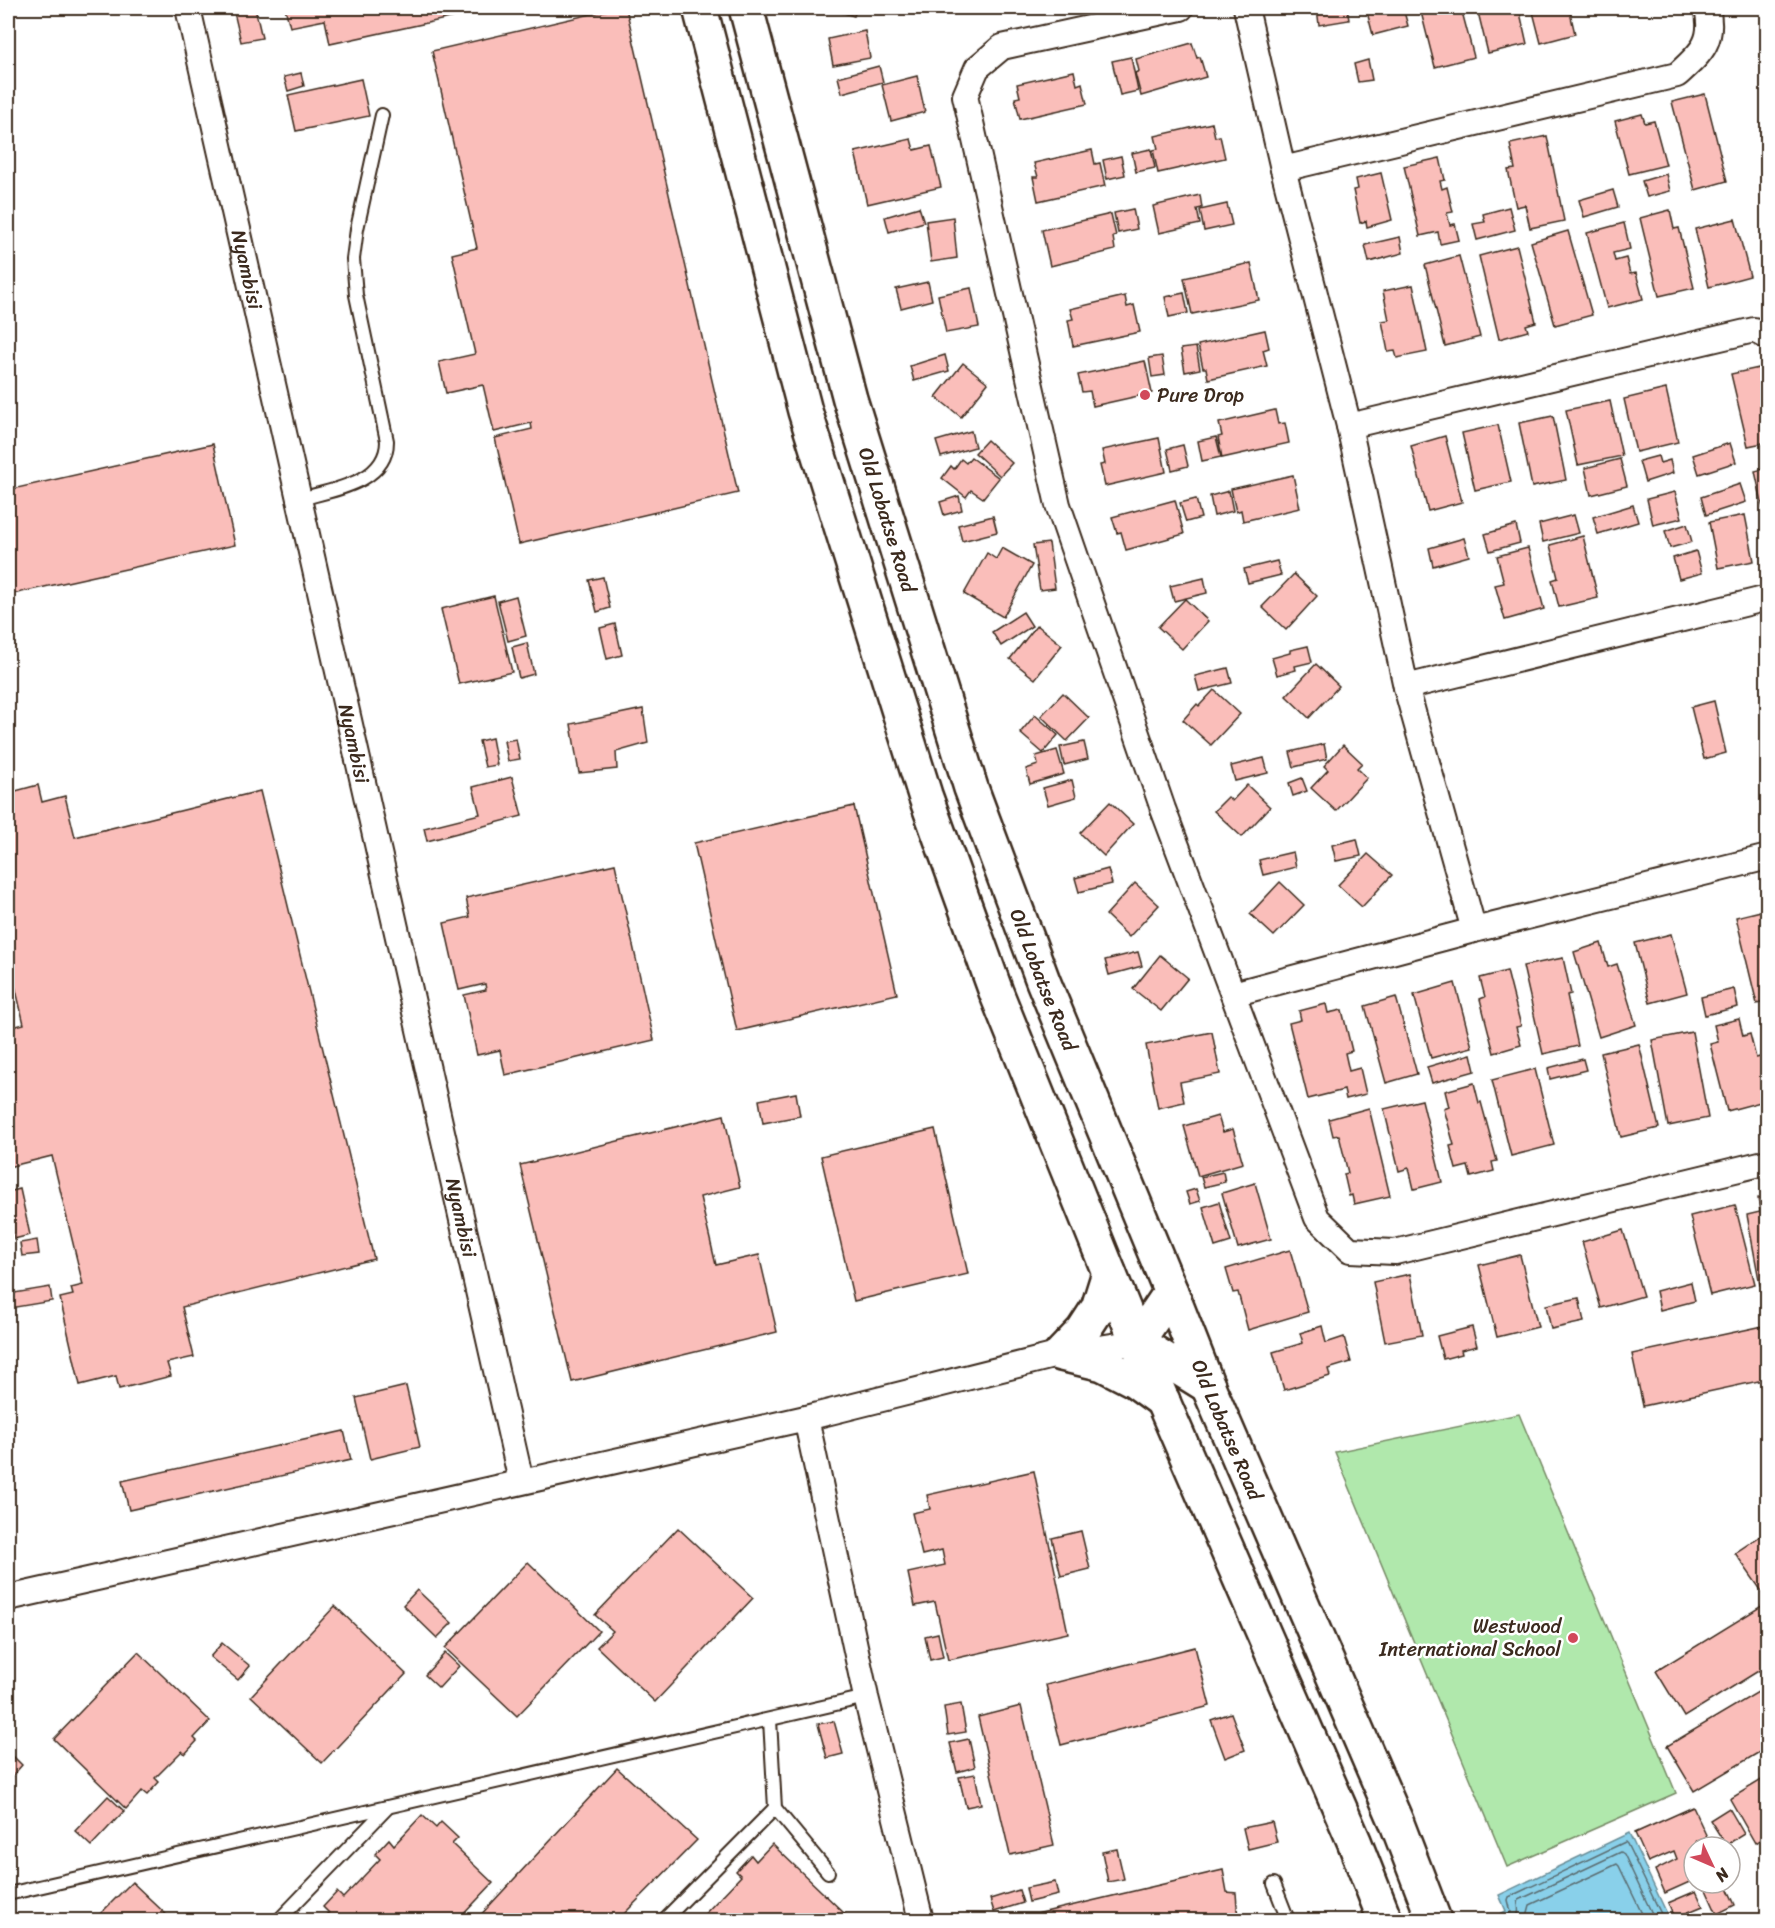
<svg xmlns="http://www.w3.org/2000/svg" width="1775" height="1928" viewBox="0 0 1775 1928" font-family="Sriracha,sans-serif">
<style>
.green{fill:#b0e8ac;stroke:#768965;stroke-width:1.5}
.water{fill:#89d0ea;stroke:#6a8e98;stroke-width:1.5}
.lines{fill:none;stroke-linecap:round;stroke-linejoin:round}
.shore{stroke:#5a6c70;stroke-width:1.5}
.building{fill:#fabeba;stroke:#3b2a1e;stroke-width:1.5}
.service-casing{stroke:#3b2a1e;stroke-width:16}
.minor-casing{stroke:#3b2a1e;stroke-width:28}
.primary-casing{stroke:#3b2a1e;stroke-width:38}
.service{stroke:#fff;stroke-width:12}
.minor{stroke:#fff;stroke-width:24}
.primary{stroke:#fff;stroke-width:33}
.poi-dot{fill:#d1495b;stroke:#fff;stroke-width:2}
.labels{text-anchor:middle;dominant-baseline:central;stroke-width:5;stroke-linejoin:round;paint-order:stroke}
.street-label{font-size:20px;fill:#3b2a1e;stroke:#fff}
.poi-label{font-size:20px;fill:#3b2a1e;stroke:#fff;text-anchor:start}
</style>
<rect width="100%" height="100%" fill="#fff"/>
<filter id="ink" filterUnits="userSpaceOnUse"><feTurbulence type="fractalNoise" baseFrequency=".0167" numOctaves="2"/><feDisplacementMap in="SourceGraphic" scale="12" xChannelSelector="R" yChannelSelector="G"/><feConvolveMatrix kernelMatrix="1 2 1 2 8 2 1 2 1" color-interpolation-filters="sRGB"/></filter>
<g filter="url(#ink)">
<!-- green -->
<path class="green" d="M1519,1414l157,379 -169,74 -172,-415z"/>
<!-- water -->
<path class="water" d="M1629,1833l41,87h-172l-2,-4 10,-5 -7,-16z"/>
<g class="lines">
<!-- shore -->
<g class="shore">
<path d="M1503,1920l8,-8 -3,-12 1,-3 116,-55 2,2 37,76"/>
<path d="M1515,1920c7,-8 1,-14 4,-20l102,-48 3,2 31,66"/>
<path d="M1526,1920l4,-15 87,-41 2,2 26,54"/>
</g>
</g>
<!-- building -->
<g class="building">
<path d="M233,8h22l7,30 -21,4z"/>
<path d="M285,8h211l-166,36 -5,-24 -35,7z"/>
<path d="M617,8h9l112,485 -219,51 -24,-106 37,-9 -1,-6 -37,9 -11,-47 -37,8 -7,-31 36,-8 -23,-100 25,-6 -45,-197z"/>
<path d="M827,8h30l-3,8z"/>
<path d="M1317,8h30l2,12 -30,5z"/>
<path d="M1366,8h37l5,18 -35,9z"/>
<path d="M1420,8h41l13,49 -39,10z"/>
<path d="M1477,8h42l8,36 -39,9z"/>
<path d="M1532,8h37l6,26 -34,9z"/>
<path d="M865,31l5,27 -37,7 -5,-26z"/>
<path d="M1192,43l5,15 3,-1 6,20 -65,19 -6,-23 4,-2 -3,-12z"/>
<path d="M1131,57l7,34 -18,4 -8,-34z"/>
<path d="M1368,60l4,20 -14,2 -4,-18z"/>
<path d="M879,66l4,16 -41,11 -4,-16z"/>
<path d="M1074,71l3,14 5,-2 5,21 -67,15 -5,-21 5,-1 -3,-13z"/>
<path d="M301,73l3,13 -16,5 -4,-14z"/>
<path d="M917,76l8,36 -34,9 -9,-36z"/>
<path d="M361,79l8,37 -73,15 -8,-36z"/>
<path d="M1705,94l22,87 -32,9 -23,-88z"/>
<path d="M1642,114l3,9 9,-2 12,44 -37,9 -14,-53z"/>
<path d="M1212,123l3,14 5,-1 5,22 -67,15 -5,-23 5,-1 -3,-13z"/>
<path d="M1547,136l17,85 -34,7 -5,-23 -9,2 -8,-37 7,-1 -5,-25z"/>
<path d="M911,139l3,11 17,-4 10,41 -74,17 -12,-52z"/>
<path d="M1151,149l4,19 -19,4 -4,-19z"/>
<path d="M1092,150l3,14 5,-1 5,23 -67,15 -5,-24h5l-4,-14z"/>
<path d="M1121,156l4,19 -18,4 -4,-19z"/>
<path d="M1440,158l5,22 -5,1 2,8 5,-2 6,25 -6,1 3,12 5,-1 4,16 -19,4 -2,-12 -18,4 -16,-70z"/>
<path d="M1381,173l11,47 -25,7 -1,-6 -6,2 -7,-33 5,-1 -2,-10z"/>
<path d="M1666,174l4,17 -23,6 -5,-16z"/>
<path d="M1613,190l5,17 -34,10 -5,-17z"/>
<path d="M1200,195l2,13 -5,1 3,15 -41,9 -6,-27z"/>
<path d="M1227,204l5,21 -28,6 -4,-21z"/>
<path d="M919,207l5,15 -35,10 -4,-15z"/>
<path d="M1509,207l6,23 -38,10 -4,-16 12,-2 -2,-8z"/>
<path d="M1133,209l4,20 -19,4 -4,-20z"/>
<path d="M1670,210l4,19 5,-1 15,60 -35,8 -19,-78z"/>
<path d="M1111,214l5,22 -3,1 2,13 -65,16 -8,-36z"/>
<path d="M953,217l4,41 -26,4 -5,-41z"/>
<path d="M1735,219l15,57 -41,11 -14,-58z"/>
<path d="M1624,223l6,26 -17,4 2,8 11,-3 4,16 6,-1 7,26 -36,9 -20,-75z"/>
<path d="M1568,231l24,84 -37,10 -24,-83z"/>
<path d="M1400,237l3,16 -34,9 -4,-17z"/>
<path d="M1517,246l19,76 -10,3 2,6 -29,8 -20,-83z"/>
<path d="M1459,256l21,81 -35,9 -20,-81z"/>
<path d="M1251,263l8,37 -67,14 -8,-36z"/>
<path d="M928,282l4,18 -31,8 -5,-19z"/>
<path d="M1413,285l14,67 -30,6 -2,-7 -7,1 -6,-31 7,-1 -6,-29z"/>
<path d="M971,288l8,39 -33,6 -8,-38z"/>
<path d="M1184,293l4,20 -19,4 -4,-20z"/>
<path d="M1125,296l2,11 7,-2 6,27 -67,14 -5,-26 5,-1 -3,-10z"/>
<path d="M1265,330l4,18 -6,2 4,16 -59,13 -2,-11h-3l-5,-23z"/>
<path d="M1196,347l4,22 -15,3 -4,-23z"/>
<path d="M945,355l4,16 -35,10 -4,-15z"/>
<path d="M1162,356l3,19 -13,2 -3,-19z"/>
<path d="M1145,361l7,32 -59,13 -3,-15 -8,1 -4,-17z"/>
<path d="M963,363l25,20 -27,34 -25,-20z"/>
<path d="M1768,366v76l-20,4 -17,-72z"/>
<path d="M1666,389l12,53 -42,10 -12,-53z"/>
<path d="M1610,401l12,55 -44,9 -12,-55z"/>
<path d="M1275,410l3,14 7,-1 4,20 -67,15 -4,-21 4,-1 -3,-13z"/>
<path d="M1553,416l13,64 -34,7 -13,-64z"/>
<path d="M1498,425l13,57 -36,8 -13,-57z"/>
<path d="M971,431l4,16 -34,10 -5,-16z"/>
<path d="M1445,436l17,66 -34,9 -17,-65z"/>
<path d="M1216,437l5,20 -19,4 -4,-20z"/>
<path d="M1159,438l7,34 -61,14 -5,-21 5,-1 -3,-14z"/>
<path d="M987,440l25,23 -12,13 -25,-23z"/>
<path d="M1730,443l6,19 -37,12 -6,-19z"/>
<path d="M213,444l22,101 -227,50v-105z"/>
<path d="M1183,445l5,21 -16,4 -5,-21z"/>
<path d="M1658,456l2,7 10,-3 3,13 -28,9 -6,-21z"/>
<path d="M971,457l28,21 -16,20 -12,-8 -5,7 -24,-19 9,-12 3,3 7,-10 5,4z"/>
<path d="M1620,459l7,27 -36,9 -6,-27z"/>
<path d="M1768,468v63l-13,-60z"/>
<path d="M1293,475l7,33 -57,13 -2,-11 -5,2 -5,-23z"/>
<path d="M1740,484l6,18 -40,13 -5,-18z"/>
<path d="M1229,491l4,20 -19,5 -4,-20z"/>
<path d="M1675,492l7,26 -29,7 -6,-26z"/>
<path d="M959,496l3,14 -18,5 -4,-13z"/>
<path d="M1196,499l5,19 -15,4 -6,-19z"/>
<path d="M1175,500l9,34 -58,16 -5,-18 -4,1 -5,-16z"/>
<path d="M1633,505l5,17 -40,12 -5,-17z"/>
<path d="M1574,515l5,18 -36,9 -4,-18z"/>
<path d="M1745,515l9,46 -36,7 -9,-46z"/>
<path d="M993,516l4,16 -35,9 -4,-16z"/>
<path d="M1687,524l5,18 -22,6 -5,-17z"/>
<path d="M1516,525l4,18 -30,8 -5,-17z"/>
<path d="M1583,536l15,62 -39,9 -7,-27 6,-2 -8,-33z"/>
<path d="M1464,538l5,18 -36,10 -4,-18z"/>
<path d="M1049,543l6,45 -15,2 -7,-45z"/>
<path d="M1002,548l30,17 -29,52 -39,-23 23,-41 9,6z"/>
<path d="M1528,548l16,61 -39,11 -10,-35 9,-2 -7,-27z"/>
<path d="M1696,551l6,22 -23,6 -6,-21z"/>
<path d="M1277,561l4,14 -33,8 -4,-14z"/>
<path d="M1294,574l23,22 -31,34 -24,-23z"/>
<path d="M603,577l7,31 -13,4 -8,-32z"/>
<path d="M1204,578l3,15 -33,8 -4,-15z"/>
<path d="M494,596l18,76 -53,12 -18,-75z"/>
<path d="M516,596l10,40 -18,5 -10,-40z"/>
<path d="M1185,599l23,22 -26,28 -24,-22z"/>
<path d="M1023,612l9,14 -31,20 -9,-14z"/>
<path d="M615,624l7,31 -15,4 -7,-31z"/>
<path d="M1037,625l25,20 -27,34 -25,-20z"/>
<path d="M527,643l7,31 -15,4 -7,-31z"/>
<path d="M1308,646l4,16 -17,4 1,4 -19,5 -5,-17 18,-5v-3z"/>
<path d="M1316,664l23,22 -30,32 -23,-22z"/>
<path d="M1228,668l4,15 -33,8 -4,-15z"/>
<path d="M1214,690l26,24 -29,31 -28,-25 14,-16 2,2z"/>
<path d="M1063,693l26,25 -22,23 -26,-25z"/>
<path d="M1714,701l12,52 -22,6 -13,-52z"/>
<path d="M643,709l5,34 -32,9 1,17 -38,4 -8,-49z"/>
<path d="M1035,715l23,20 -15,18 -23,-20z"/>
<path d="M492,738l5,27 -12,2 -6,-26z"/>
<path d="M516,739l4,20 -12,2 -4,-20z"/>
<path d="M1084,742l4,17 -24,6 -4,-18z"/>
<path d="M1324,744l3,15 -33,8 -4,-15z"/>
<path d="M1343,745l19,18 -5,5 10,10 -31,33 -25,-23 17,-18 -4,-4z"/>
<path d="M1057,750l7,24 -34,10 -4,-15 12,-4 -2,-9z"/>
<path d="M1264,758l4,15 -33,8 -4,-15z"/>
<path d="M512,777l10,39 -95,25 -3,-13 56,-14 -7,-27z"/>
<path d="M1302,778l5,13 -14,5 -4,-13z"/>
<path d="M1072,780l4,17 -28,8 -5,-17z"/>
<path d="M38,785l4,17 23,-6 10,41 185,-46 114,468 -192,48 12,50 -27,6 4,13 -52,13 -3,-13 -36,9 -20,-87 13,-3 -2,-7 12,-3 -31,-129 -44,11v-139l16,-4 -16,-68v-163z"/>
<path d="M1247,785l23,22 -28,30 -28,-26 14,-14 4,4z"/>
<path d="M1110,802l23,22 -29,32 -24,-23z"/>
<path d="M854,806l43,188 -160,37 -43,-188z"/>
<path d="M1357,839l4,17 -25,5 -4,-16z"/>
<path d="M1293,852l3,15 -33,8 -4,-15z"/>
<path d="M1368,854l24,21 -30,32 -24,-22z"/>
<path d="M615,864l39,176 -149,35 -5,-25 -23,5 -13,-60 22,-5 -1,-6 -26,6 -15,-67 26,-6 -4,-19z"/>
<path d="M1108,869l4,15 -33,8 -4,-14z"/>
<path d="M1280,882l24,23 -30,31 -24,-22z"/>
<path d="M1135,883l24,22 -30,32 -23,-22z"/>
<path d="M1765,910l3,8v83l-11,3 -21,-87z"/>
<path d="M1671,934l16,59 -37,10 -15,-60z"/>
<path d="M1601,943l7,24 9,-3 19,61 -37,12 -25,-85z"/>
<path d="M1138,952l4,14 -33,9 -4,-15z"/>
<path d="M1160,955l28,23 -27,33 -28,-22z"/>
<path d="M1563,958l8,36 -4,1 11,51 -35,8 -20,-88z"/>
<path d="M1507,971l14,55 -5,1 5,18 -27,8 -14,-54 5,-2 -5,-19z"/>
<path d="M1455,983l17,64 -41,11 -17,-63z"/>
<path d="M1734,989l4,18 -33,8 -4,-18z"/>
<path d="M1396,997l21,77 -31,9 -21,-77z"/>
<path d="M1326,1004l2,9 14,-3 10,41 -7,2 4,18 11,-3 6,26 -20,5 -2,-9 -36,9 -19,-76 12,-3 -2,-9z"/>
<path d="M1739,1019l4,17 7,-2 6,24 8,-2 4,13v31l-41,11 -17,-67 8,-2 -4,-17z"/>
<path d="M1212,1032l8,42 -40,8 4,20 -26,6 -12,-63z"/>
<path d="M1692,1032l16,86 -40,8 -16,-86z"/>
<path d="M1639,1044l20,84 -38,9 -20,-84z"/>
<path d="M1471,1054l4,17 -43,12 -5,-16z"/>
<path d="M1583,1059l3,11 -36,9 -2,-11z"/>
<path d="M1535,1069l19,76 -43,11 -19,-76z"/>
<path d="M1474,1083l5,20 2,-1 16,59 -5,1 2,9 -23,6 -3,-11 -12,3 -6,-23 4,-1 -10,-36 5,-2 -4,-16z"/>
<path d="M796,1093l4,23 -37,7 -4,-23z"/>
<path d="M1422,1100l20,82 -28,7 -5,-21 -10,3 -15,-62z"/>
<path d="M1369,1108l21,88 -36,8 -2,-9 -3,1 -5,-22 4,-1 -9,-38 -6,1 -4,-17z"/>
<path d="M724,1115l16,72 -40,10 16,68 43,-10 18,77 -205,50 -52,-217z"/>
<path d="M1218,1116l5,16 10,-3 10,34 -45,13 -14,-50z"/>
<path d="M935,1129l33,145 -114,27 -33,-145z"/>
<path d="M1223,1172l2,10 -21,5 -3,-10z"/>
<path d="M1255,1183l16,56 -33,9 -16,-55z"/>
<path d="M20,1189l10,46 -16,4 -6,-25v-22z"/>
<path d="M1196,1189l4,12 -10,3 -4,-12z"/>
<path d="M1768,1196v88l-8,1 -13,-70 13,-3 -2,-14z"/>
<path d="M1219,1202l12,40 -16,5 -12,-40z"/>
<path d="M1735,1205l20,79 -45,11 -20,-79z"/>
<path d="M1623,1230l20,66 -42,12 -19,-66z"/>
<path d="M37,1240l2,14 -17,2 -2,-13z"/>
<path d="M1290,1250l18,62 -60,18 -10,-38 -5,1 -7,-24z"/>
<path d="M1520,1255l18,72 -41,10 -18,-72z"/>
<path d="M1410,1274l12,61 -37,7 -12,-60z"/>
<path d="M1691,1282l4,19 -35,9 -4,-19z"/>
<path d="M50,1287l2,14 -42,7 -2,-14z"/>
<path d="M1579,1298l5,24 -33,7 -5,-24z"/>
<path d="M1768,1325v54l-125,27 -11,-52z"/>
<path d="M1322,1326l4,17 18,-6 7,25 -23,7 2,7 -46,14 -11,-38 30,-9 -3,-10z"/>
<path d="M1472,1327l5,19 -16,4 1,4 -19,5 -6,-23z"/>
<path d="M406,1386l14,61 -50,12 -14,-61z"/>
<path d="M344,1431l7,29 -222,50 -7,-29z"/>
<path d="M1034,1471l34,162 -120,27 -13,-58 -20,4 -7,-33 37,-8 -3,-15 -20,5 -10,-42 18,-4 -3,-14z"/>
<path d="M678,1528l75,70 -98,104 -58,-55 16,-16 -18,-16z"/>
<path d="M1081,1531l9,38 -29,7 -9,-38z"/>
<path d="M1768,1531v58l-5,4 -28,-40z"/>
<path d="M528,1562l71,69 -82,85 -72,-68z"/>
<path d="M417,1590l35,33 -15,15 -34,-33z"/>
<path d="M1768,1602v63l-84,52 -28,-46z"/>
<path d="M335,1606l71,68 -84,89 -71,-67z"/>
<path d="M938,1633l5,24 -13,3 -5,-24z"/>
<path d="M222,1643l28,23 -12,14 -28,-23z"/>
<path d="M1195,1647l15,59 -149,39 -15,-60z"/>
<path d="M138,1652l72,69 -16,17 3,3 -12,13 -3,-3 -27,27 4,4 -12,13 -5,-4 -16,18 -72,-70z"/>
<path d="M445,1653l14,13 -20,22 -14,-13z"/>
<path d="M1768,1686v61l-74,44 -27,-45z"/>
<path d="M961,1704l5,28 -18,3 -4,-28z"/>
<path d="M1021,1706l33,139 -44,10 -32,-138z"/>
<path d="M1231,1713l14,37 -20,8 -14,-38z"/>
<path d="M834,1721l9,33 -16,4 -9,-34z"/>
<path d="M969,1739l6,28 -18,5 -7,-29z"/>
<path d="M8,1751l14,14 -14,16z"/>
<path d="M617,1768l80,72 -79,80h-142z"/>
<path d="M975,1774l6,30 -15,3 -7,-30z"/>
<path d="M1768,1776v59l-13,8 -25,-44z"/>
<path d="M108,1796l16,15 -33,35 -16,-15z"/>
<path d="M1693,1807l14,30 -11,4 3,5 7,-3 2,4h-14v33l-29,13 -10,-23 22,-11 -3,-8 -26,11 -13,-29z"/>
<path d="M1729,1808l15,26 -18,11 -16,-25z"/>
<path d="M422,1815l14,13 5,-6 17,16 -6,6 41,39 -35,37h-136l7,-7 -6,-6 14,-15 6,6 37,-39 -5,-5 14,-15 5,6z"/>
<path d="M1272,1822l5,20 -29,7 -5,-21z"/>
<path d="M772,1844l74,71 -5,5h-142l42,-44 -5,-5 15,-16 5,6z"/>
<path d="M1117,1849l7,30 -16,3 -6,-30z"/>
<path d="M1223,1870l4,22 9,1 2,27h-227z"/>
<path d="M132,1882l40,38h-78z"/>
<path d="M1055,1882l3,13 -29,7 -3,-14z"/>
<path d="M1703,1883h22l10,22 -18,9z"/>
<path d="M1019,1890l4,13 -29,9 -4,-13z"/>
<path d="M1696,1891l7,15 -29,12 -6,-15z"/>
</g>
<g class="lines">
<!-- service casing -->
<g class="service-casing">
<g id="service">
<path d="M300,499c32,-9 87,-16 87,-58l-31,-146 -3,-36 4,-30 25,-114"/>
<path d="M770,1720l5,88 53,64"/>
<path d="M1274,1884l14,36"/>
<path d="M8,1894c286,-67 573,-129 858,-197"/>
<path d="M279,1920l109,-113"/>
<path d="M664,1920l111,-112"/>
</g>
</g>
<!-- minor casing -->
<g class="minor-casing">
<g id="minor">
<path id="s1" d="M188,8l333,1473"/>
<path d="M1181,8l-179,39 -25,21 -12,28 93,409 105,304 154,409 33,32 45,2 373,-90"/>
<path d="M1246,8l37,161 66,257 57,261 68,243"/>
<path d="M1283,169l394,-94c24,-22 38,-33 30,-67"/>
<path d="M1349,426l405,-96 14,7"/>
<path d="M1406,687l362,-89"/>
<path d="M1233,994l241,-64 294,-73"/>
<path d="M806,1418l60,279 55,223"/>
<path d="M8,1598l798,-180 255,-64 76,-12"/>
</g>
</g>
<!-- primary casing -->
<g class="primary-casing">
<g id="primary">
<path d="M700,8l105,403 120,384 71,197 141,350 217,499 31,79"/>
<path id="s2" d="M746,8l104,391 121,389 72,193 128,311 37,94 188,435 38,99"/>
<path d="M1109,1273l-11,35 -15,23 -22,23 42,10 31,16 29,21"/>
<path d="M1171,1292l-34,50 71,44"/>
</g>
</g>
<!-- service -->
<use href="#service" class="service"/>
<!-- minor -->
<use href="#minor" class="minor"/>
<!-- primary -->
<use href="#primary" class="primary"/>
</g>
</g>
<!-- markers -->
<g class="poi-dot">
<circle cx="1145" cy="395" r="6"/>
<circle cx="1573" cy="1638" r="6"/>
</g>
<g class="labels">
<!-- street labels -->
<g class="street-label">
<text stroke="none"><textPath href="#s1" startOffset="268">Nyambisi</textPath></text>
<text stroke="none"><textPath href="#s2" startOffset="531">Old Lobatse Road</textPath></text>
<text stroke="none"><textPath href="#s1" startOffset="754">Nyambisi</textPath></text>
<text stroke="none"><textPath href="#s2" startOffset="1017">Old Lobatse Road</textPath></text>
<text stroke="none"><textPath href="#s1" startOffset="1240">Nyambisi</textPath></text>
<text stroke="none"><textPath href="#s2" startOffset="1503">Old Lobatse Road</textPath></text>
</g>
<!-- poi labels -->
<g class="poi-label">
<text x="1157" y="395">Pure Drop</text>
<text x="1561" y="1626" text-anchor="end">Westwood<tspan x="1561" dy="23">International School</tspan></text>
</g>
</g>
<!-- margin -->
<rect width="1775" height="1928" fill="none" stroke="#fff" stroke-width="30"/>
<rect x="15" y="15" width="1745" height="1898" fill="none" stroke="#3b2a1e" stroke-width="2" filter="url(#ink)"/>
<!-- north arrow -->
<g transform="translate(1712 1865) rotate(134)"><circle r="28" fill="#ffffff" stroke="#b1aaa5" stroke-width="1.5"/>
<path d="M0-4.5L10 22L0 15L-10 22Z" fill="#d1495b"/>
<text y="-9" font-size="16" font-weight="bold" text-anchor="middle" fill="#3b2a1e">N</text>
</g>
</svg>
